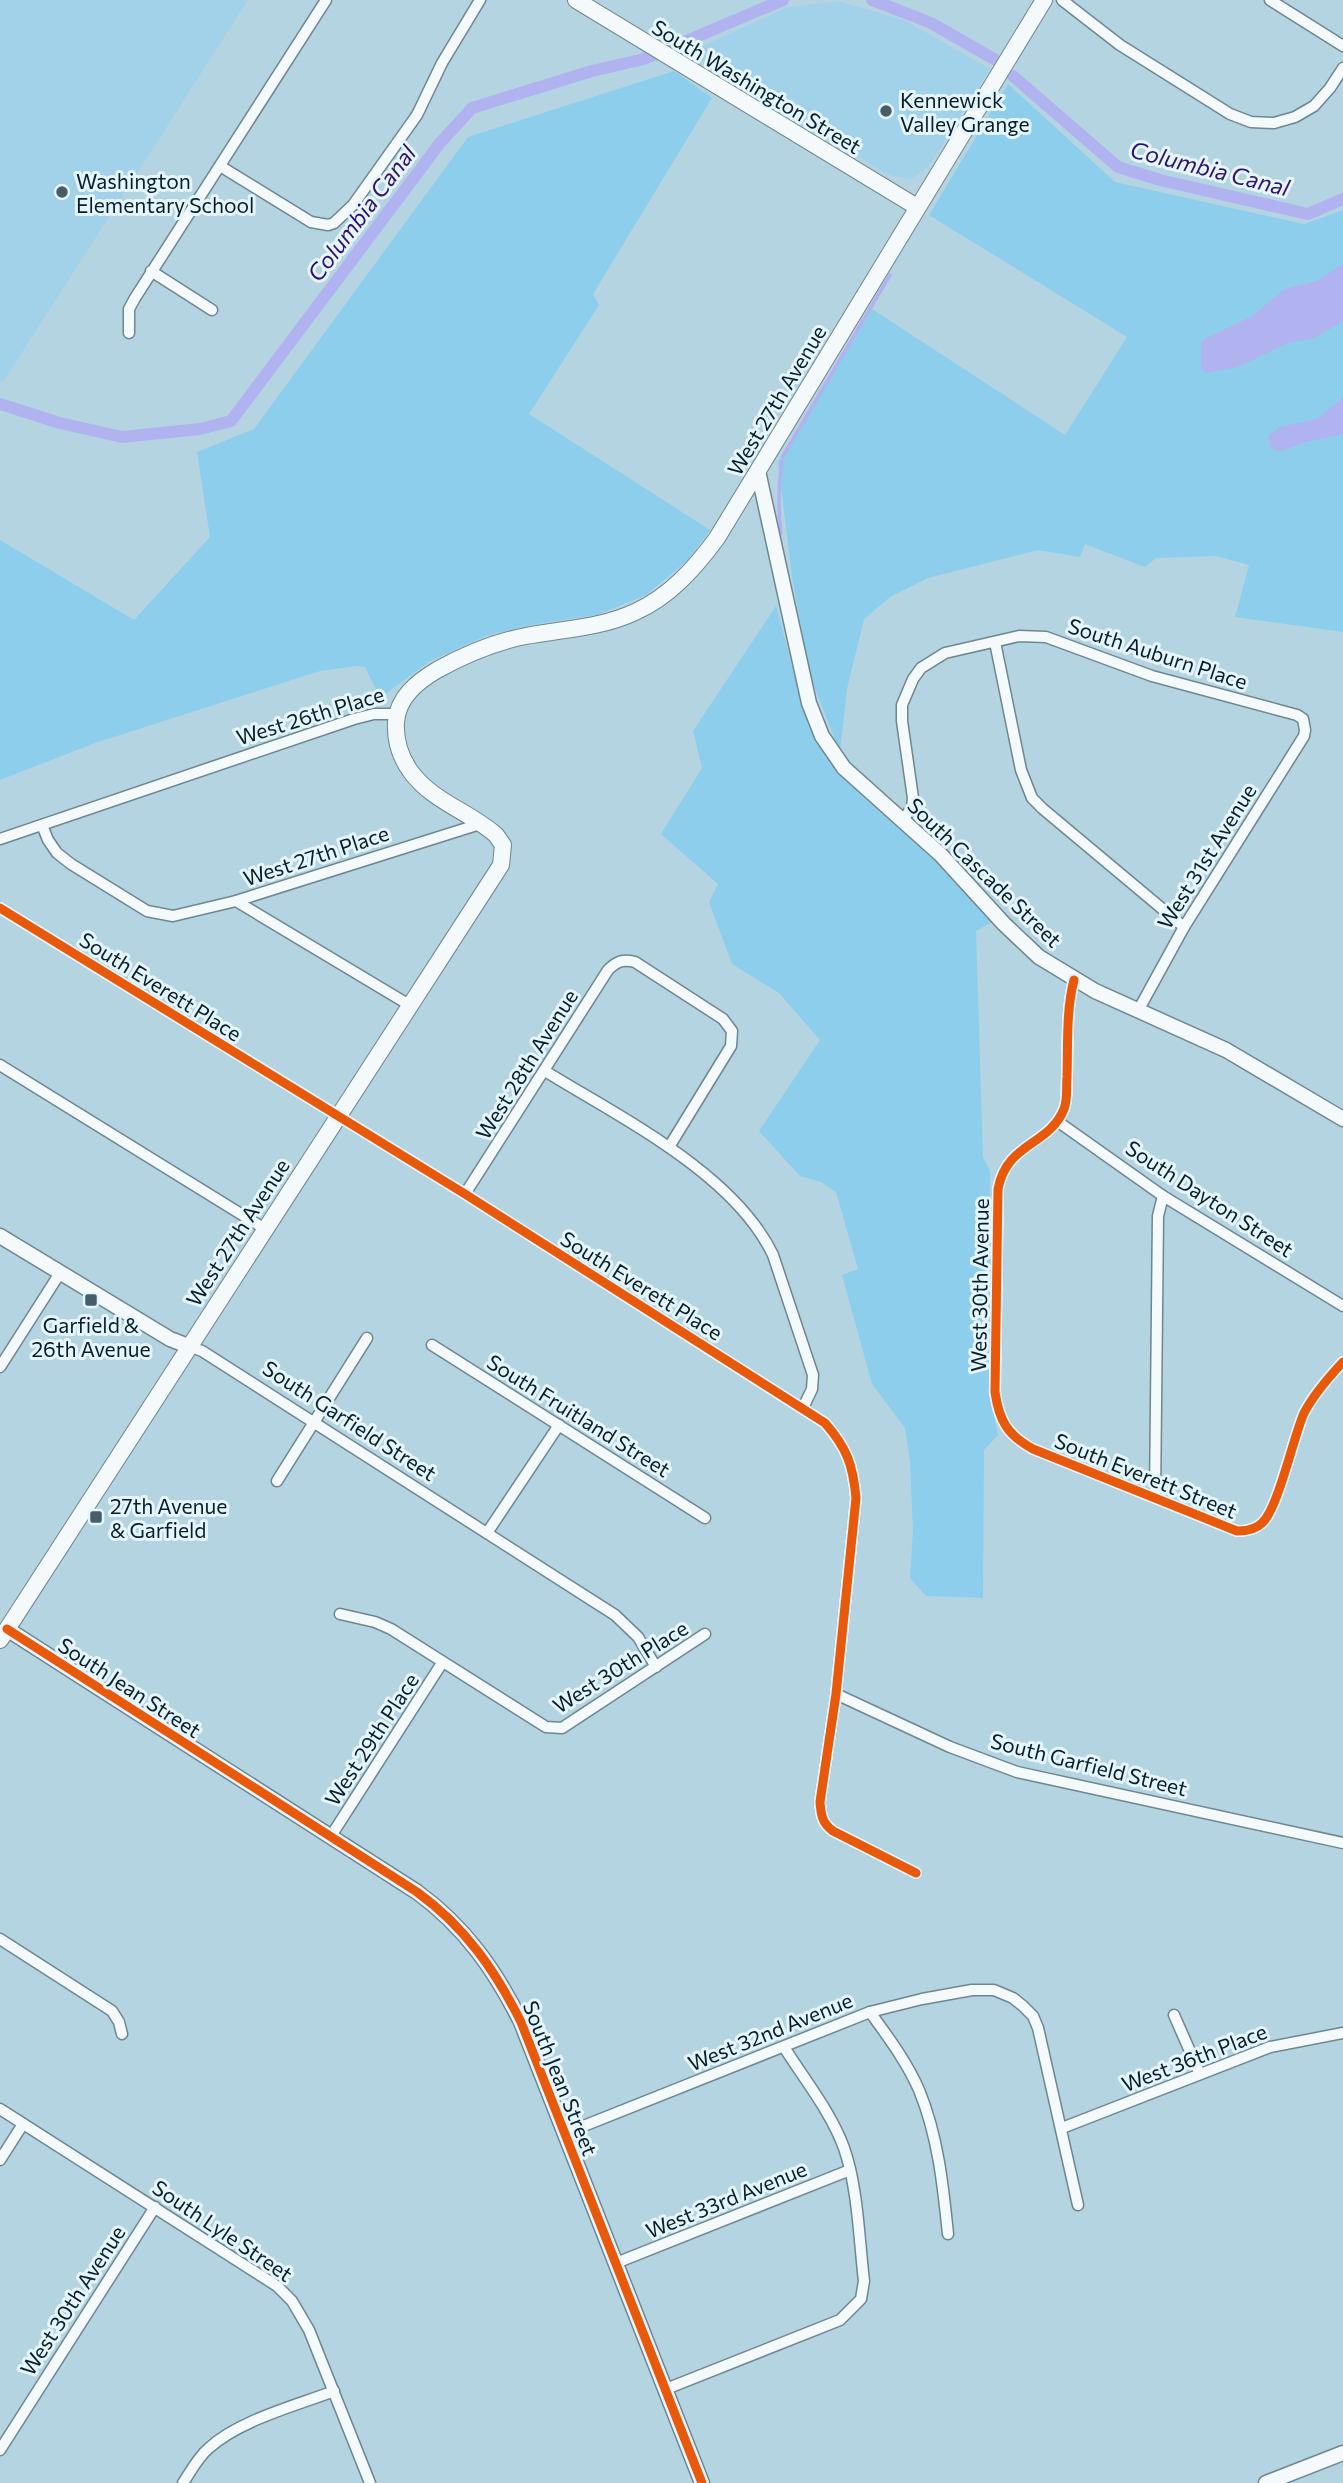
<svg xmlns="http://www.w3.org/2000/svg" width="1343" height="2483" viewBox="0 0 1343 2483" font-family="Commissioner,sans-serif">
<style>
.built{fill:#a1d2e9}
.green{fill:#8cceeb}
.water{fill:#b1b3f1}
.lines{fill:none;stroke-linecap:round;stroke-linejoin:round}
.stream{stroke:#b1b3f1;stroke-width:3.5}
.canal{stroke:#b1b3f1;stroke-width:12}
.minor-casing{stroke:#6e8691;stroke-width:13}
.tertiary-casing{stroke:#6e8691;stroke-width:17}
.secondary-casing{stroke:#6e8691;stroke-width:18}
.minor{stroke:#f4f9fb;stroke-width:10}
.tertiary{stroke:#f4f9fb;stroke-width:14}
.secondary{stroke:#f4f9fb;stroke-width:16}
.cycleway-casing{stroke:#e5f5fd;stroke-width:13}
.cycleway{stroke:#e8590c;stroke-width:9}
.poi-dot{fill:#455e69;stroke:#e5f5fd;stroke-width:2.5}
.labels{text-anchor:middle;dominant-baseline:central;stroke-width:6;stroke-linejoin:round;paint-order:stroke}
.street-label{font-size:21px;fill:#081e28;stroke:#e5f5fd}
.poi-label{font-size:21px;fill:#081e28;stroke:#e5f5fd;text-anchor:start}
.water-label{font-size:23px;font-style:italic;fill:#301171;stroke:#e5f5fd}
</style>
<rect width="100%" height="100%" fill="#b5d4e2"/>
<!-- built -->
<g class="built">
<path d="M0,0h248l-245,382 -3,-1z"/>
<path d="M837,1l67,19 86,49 -61,97 -18,13 -22,-4 -201,-122 97,-45z"/>
</g>
<!-- green -->
<g class="green">
<path d="M674,71l38,27 -119,196 6,11 -70,109 181,116 -22,30 -42,35 -49,20 -61,9 -48,11 -58,26 -50,37 -15,-31 -8,-1 -37,5 -225,72 -95,37v-240l134,80 76,-83 -13,-85 57,-23 214,-292z"/>
<path d="M1008,84l107,98 189,42 39,-14v422l-108,-15 14,-52 -33,-9 -60,2 -11,9 -60,-23 -5,13 -42,-7 -110,28 -38,19 -26,22 -17,70 -7,63 -30,-76 -18,-99 -14,-115 94,-153 193,126 62,-98 -198,-122z"/>
<path d="M776,606l31,114 31,52 112,103 42,47 -16,9 7,226 7,14 -1,222 9,42 -14,15 -1,148 -57,-2 -16,-18 3,-47 -3,-70 -5,-33 -33,-44 -30,-109 16,-6 -22,-77 -15,-10 -21,-6 -41,-45 61,-91 -41,-47 -47,-29 -23,-62 9,-18 -57,-50 41,-66 -9,-37z"/>
</g>
<!-- water -->
<g class="water">
<path d="M1343,264v57l-28,17 -27,5 -50,24 -31,6 -6,-4v-27l2,-2 49,-24 33,-27 32,-8z"/>
<path d="M1343,398v35l-3,2 -30,6 -30,10 -6,-1 -4,-4 -1,-11 11,-8 37,-8z"/>
</g>
<g class="lines">
<!-- stream -->
<path class="stream" d="M781,533c-3,-27 -3,-51 2,-77l107,-181"/>
<!-- canal -->
<g class="canal">
<path d="M872,0l59,23 63,36"/>
<path d="M1013,76l105,91 42,13 148,34 35,-15"/>
<path d="M0,404l60,19 62,14 78,-8 31,-8 209,-278 32,-35 120,-37 52,-12 139,-59"/>
</g>
<!-- minor casing -->
<g class="minor-casing">
<g id="minor">
<path d="M1062,0l58,45 110,69 21,8 23,1 21,-6 19,-11 16,-18 13,-20"/>
<path d="M1270,0l73,46"/>
<path d="M220,166l91,56 17,3 6,-2 19,-18 64,-90 25,-52 38,-63"/>
<path d="M151,271l61,39"/>
<path d="M129,333v-24l6,-11 191,-298"/>
<path d="M995,642l26,128 11,28 11,11 141,118"/>
<path d="M903,820l9,-13 1,-9 -11,-77v-16l11,-26 8,-11 24,-15 74,-17 27,1 106,39 145,39 6,4 2,11 -1,6 -120,191 -45,82"/>
<path d="M42,825l6,15 9,13 14,11 76,47 26,5 63,-15 244,-77"/>
<path d="M0,839l354,-120 20,-5h23"/>
<path d="M236,901l175,105"/>
<path d="M0,908l465,286 360,229c22,25 28,42 31,75l-20,196 -16,108c1,13 2,21 13,29l83,42"/>
<path d="M1074,980c-8,30 -6,65 -7,97 -1,10 1,22 -3,32 -15,37 -57,33 -66,80l-3,203c4,28 12,43 38,57l204,82c9,0 18,-1 25,-8 16,-14 31,-85 42,-110 10,-19 24,-35 39,-51"/>
<path d="M0,1065l265,164"/>
<path d="M545,1071c74,46 189,102 228,184l40,120 -1,14 -9,19"/>
<path d="M1057,1121l106,75 180,110"/>
<path d="M465,1194l143,-224c9,-9 15,-11 27,-8l88,57 9,12 -1,15 -62,101"/>
<path d="M432,1345l273,173"/>
<path d="M188,1346l14,5 413,264 23,22 18,30"/>
<path d="M0,1367l60,-94"/>
<path d="M277,1481l90,-143"/>
<path d="M1155,1498l3,-282 5,-20"/>
<path d="M487,1533l72,-108"/>
<path d="M340,1614l35,8 16,7 155,98 16,1 143,-94"/>
<path d="M836,1694l114,53 67,25 326,71"/>
<path d="M331,1836l111,-173"/>
<path d="M0,1939l112,72 7,11 3,12"/>
<path d="M870,2012c18,25 37,50 49,78 19,46 24,95 29,144"/>
<path d="M1174,2015l26,59"/>
<path d="M0,2109l277,177 15,15 17,29 61,153"/>
<path d="M1062,2128l208,-81 73,-14"/>
<path d="M566,2133l304,-121 52,-13 50,-9h22l19,8 10,8 10,10 5,12 40,177"/>
<path d="M0,2160l23,-36"/>
<path d="M616,2263l234,-93"/>
<path d="M666,2389l174,-69 21,-21 3,-18c-5,-42 -6,-93 -20,-133 -13,-36 -40,-69 -60,-101"/>
<path d="M0,2450l155,-243"/>
<path d="M183,2483c8,-12 15,-26 26,-35 31,-28 86,-42 125,-57"/>
</g>
</g>
<!-- tertiary casing -->
<g class="tertiary-casing">
<g id="tertiary">
<path d="M758,471l51,232 13,33 22,32 97,87 63,69 35,33 56,34 131,59 117,69"/>
<path d="M0,1236l170,103 18,7"/>
<path d="M7,1629l410,263c48,35 78,78 104,130l181,461"/>
<path d="M1266,2483l77,-30"/>
</g>
</g>
<!-- secondary casing -->
<g class="secondary-casing">
<g id="secondary">
<path d="M576,0l341,207"/>
<path d="M0,1640l501,-775 2,-20 -7,-10c-26,-23 -64,-34 -85,-63 -11,-15 -16,-32 -15,-50 2,-25 21,-40 41,-52 29,-16 57,-28 89,-34 37,-7 75,-8 109,-24 34,-15 60,-44 82,-74l327,-538"/>
</g>
</g>
<!-- minor -->
<use href="#minor" class="minor"/>
<!-- tertiary -->
<use href="#tertiary" class="tertiary"/>
<!-- secondary -->
<use href="#secondary" class="secondary"/>
<!-- cycleway casing -->
<g class="cycleway-casing">
<g id="cycleway">
<path d="M0,908l465,286 360,229c22,25 28,42 31,75l-20,196 -16,108c1,13 2,21 13,29l83,42"/>
<path d="M1074,980c-8,30 -6,65 -7,97 -1,10 1,22 -3,32 -15,37 -57,33 -66,80l-3,203c4,28 12,43 38,57l204,82c9,0 18,-1 25,-8 16,-14 31,-85 42,-110 10,-19 24,-35 39,-51"/>
<path d="M7,1629l410,263c48,35 78,78 104,130l181,461"/>
</g>
</g>
<!-- cycleway -->
<use href="#cycleway" class="cycleway"/>
</g>
<!-- markers -->
<g class="poi-dot">
<circle cx="886" cy="111" r="7"/>
<circle cx="62" cy="192" r="7"/>
<rect x="84" y="1293" width="14" height="14" rx="3.5"/>
<rect x="89" y="1510" width="14" height="14" rx="3.5"/>
</g>
<g class="labels">
<!-- street labels -->
<g class="street-label">
<text transform="translate(757 86) rotate(31)">South Washington Street</text>
<text transform="translate(776 400) rotate(-59)">West 27th Avenue</text>
<text transform="translate(1158 653) rotate(18)">South Auburn Place</text>
<text transform="translate(310 715) rotate(-17)">West 26th Place</text>
<text transform="translate(316 855) rotate(-18)">West 27th Place</text>
<text transform="translate(1206 856) rotate(-58)">West 31st Avenue</text>
<text transform="translate(985 872) rotate(44)">South Cascade Street</text>
<text transform="translate(161 986) rotate(32)">South Everett Place</text>
<text transform="translate(526 1064) rotate(-58)">West 28th Avenue</text>
<text transform="translate(1210 1198) rotate(33)">South Dayton Street</text>
<text transform="translate(237 1232) rotate(-57)">West 27th Avenue</text>
<text transform="translate(642 1285) rotate(32)">South Everett Place</text>
<text transform="translate(979 1285) rotate(-89)">West 30th Avenue</text>
<text transform="translate(579 1415) rotate(32)">South Fruitland Street</text>
<text transform="translate(350 1420) rotate(33)">South Garfield Street</text>
<text transform="translate(1146 1475) rotate(22)">South Everett Street</text>
<text transform="translate(620 1666) rotate(-32)">West 30th Place</text>
<text transform="translate(130 1687) rotate(33)">South Jean Street</text>
<text transform="translate(371 1739) rotate(-57)">West 29th Place</text>
<text transform="translate(1089 1764) rotate(14)">South Garfield Street</text>
<text transform="translate(770 2031) rotate(-22)">West 32nd Avenue</text>
<text transform="translate(1194 2057) rotate(-21)">West 36th Place</text>
<text transform="translate(561 2078) rotate(68)">South Jean Street</text>
<text transform="translate(726 2199) rotate(-22)">West 33rd Avenue</text>
<text transform="translate(223 2230) rotate(34)">South Lyle Street</text>
<text transform="translate(72 2300) rotate(-57)">West 30th Avenue</text>
</g>
<!-- poi labels -->
<g class="poi-label">
<text x="900" y="99">Kennewick<tspan x="900" dy="24">Valley Grange</tspan></text>
<text x="76" y="180">Washington<tspan x="76" dy="24">Elementary School</tspan></text>
<text x="91" y="1324" text-anchor="middle">Garfield &amp;<tspan x="91" dy="24">26th Avenue</tspan></text>
<text x="110" y="1505">27th Avenue<tspan x="110" dy="24">&amp; Garfield</tspan></text>
</g>
<!-- water labels -->
<g class="water-label">
<text transform="translate(1210 168) rotate(14)">Columbia Canal</text>
<text transform="translate(361 213) rotate(-53)">Columbia Canal</text>
</g>
</g>
</svg>
